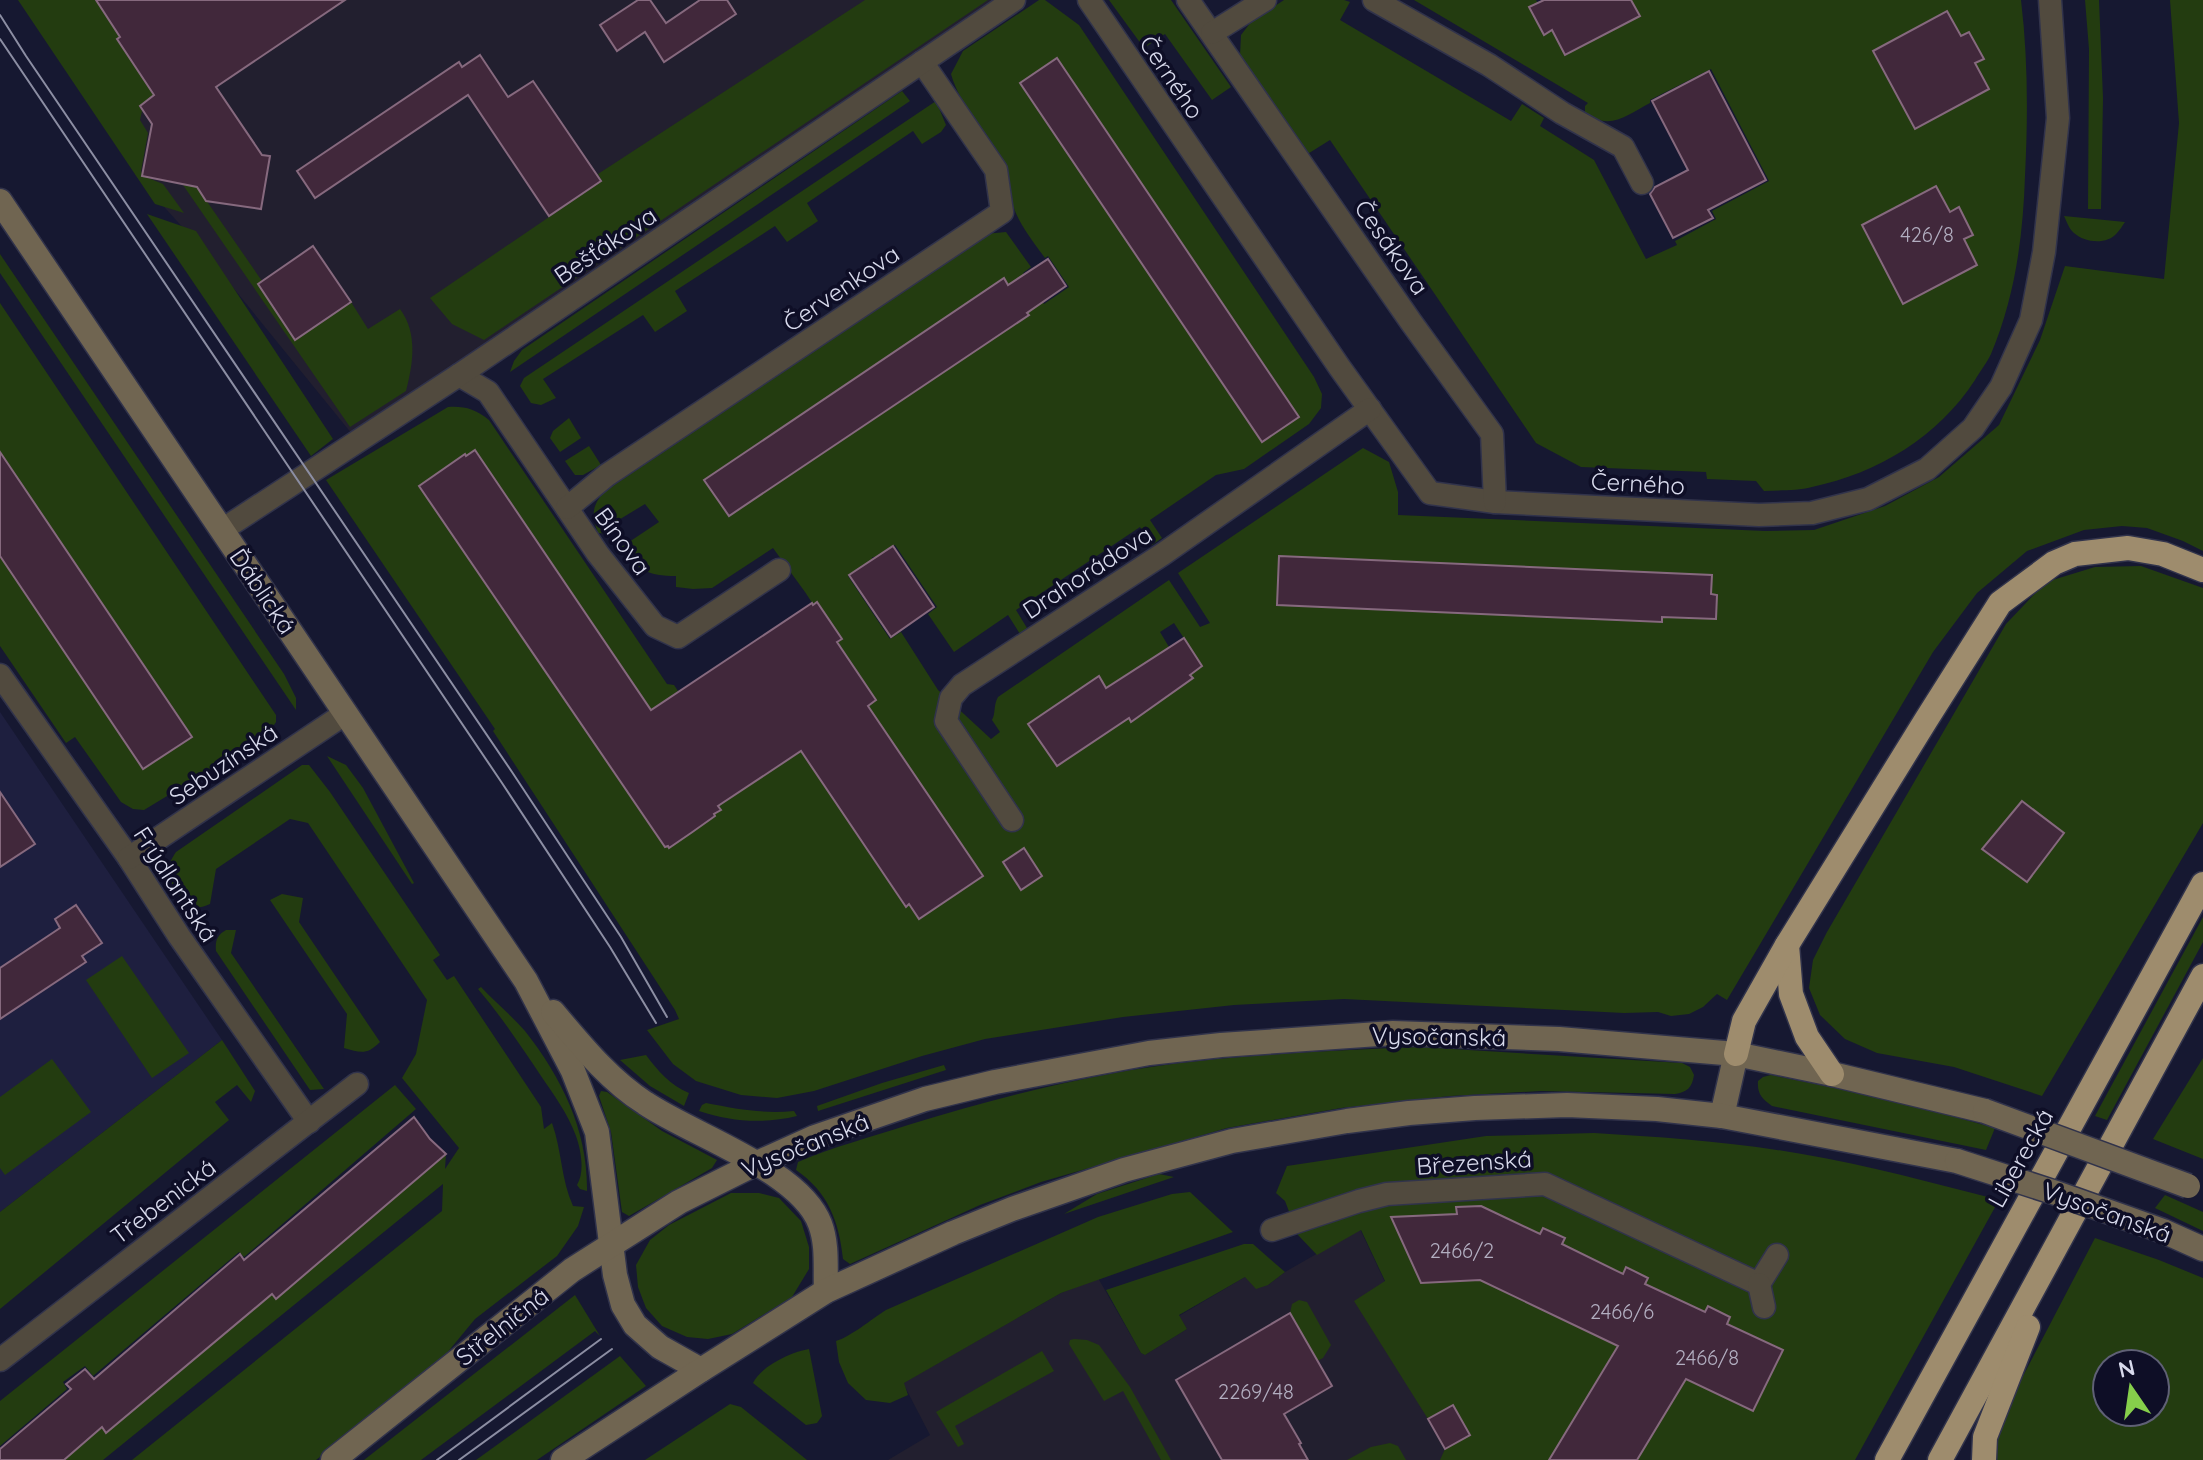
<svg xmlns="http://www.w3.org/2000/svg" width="2203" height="1460" viewBox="0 0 2203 1460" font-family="Quicksand,sans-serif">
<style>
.commercial{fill:#221f2f}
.built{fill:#1e1f3f}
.green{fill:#233c10;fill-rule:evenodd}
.building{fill:#41283b;stroke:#86697e;stroke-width:2}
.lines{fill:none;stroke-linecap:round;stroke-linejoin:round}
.street-casing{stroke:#31334b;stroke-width:25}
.secondary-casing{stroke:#31334b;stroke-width:27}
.highway-casing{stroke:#31334b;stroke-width:27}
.street{stroke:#514a3e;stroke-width:22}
.secondary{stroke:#706551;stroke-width:24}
.highway{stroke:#9e8c6d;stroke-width:24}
.tram{stroke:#8c8ea3;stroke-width:2}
.secondary-bridge-casing{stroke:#31334b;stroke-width:27;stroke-linecap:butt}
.secondary-bridge{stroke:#706551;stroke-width:24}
.labels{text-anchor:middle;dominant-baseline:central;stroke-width:7;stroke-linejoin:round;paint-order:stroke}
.number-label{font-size:20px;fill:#b2aec0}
.street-label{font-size:24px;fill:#d8daec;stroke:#0e0e26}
</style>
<rect width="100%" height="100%" fill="#161831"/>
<!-- commercial -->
<g class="commercial">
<path d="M63,0h939l-650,434 -156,-192 -60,-66z"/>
<path d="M1360,1229l63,134 88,97h-623l42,-25 -27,-52 158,-90 37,-15 43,75 4,2 42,-26 -8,-13 66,-39 23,8 17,-13z"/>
</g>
<!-- built -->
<path class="built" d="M0,712l222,328 -222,172z"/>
<!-- green -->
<g class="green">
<path d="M18,0h78l24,37 -3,3 41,52 -19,14 3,5 -2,9 8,13 -7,38 2,5 20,8 21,29 -29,-9z"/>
<path d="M865,0h123l-504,340 -32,-16 -22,-26 172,-117 -4,-7z"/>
<path d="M1039,0h6l34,25 235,352 8,17 -1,14 -12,16 -65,45 -28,6 -66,45 12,18 -10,7 -12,-18 -124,83 11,18 -7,6 -12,-19 -54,37 -26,-38 9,-7 -42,-62 -18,12h-5l1,2 -25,17 42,63 11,-7 37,58 53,49 9,-7 -8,-12c4,-7 1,-14 6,-23l171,-117 31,47 10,-4 -32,-50 185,-125 26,14 9,30v23l367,16 49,-1 71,-24 54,-29 60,-52 41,-85 25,-74 99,13 15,-156 -9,-123h33v551l-20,-10 -36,-13 -25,-2 -38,4 -57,21 -50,42 -44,59 -206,348 -10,-6 -14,13 -14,7 -18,2 -13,-4 -34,1 -280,-14 -110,6 -111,12 -138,22 -63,17 -108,35 -37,7 -36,-3 -45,-14 -23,-17 -26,-34 32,-11 -4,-9 -182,-279 2,-2 -169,-249 122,-73c17,-1 27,2 41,13l178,264 7,1 4,6 -9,7 4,7 -17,12 -181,-267 -9,6 -1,-1 -44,30 -1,3 245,359 50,-30 -1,-3 7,-4 -3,-4 83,-55 105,156 76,-31 -114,-170 8,-6 -71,-108 -32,-44 -61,40 -19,1 -17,-2v-11c-28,0 -38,-6 -56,-28l39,-26 -14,-18 -38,23 4,7 -13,-1c-7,-18 -6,-27 6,-41l381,-258 21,-2 25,35 -8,6 21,31 25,-17 -21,-31 -3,2c-14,-19 -28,-36 -34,-59 -3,-15 -1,-27 -9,-41 -17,-29 -42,-52 -51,-84l12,-23zM1057,58l242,358 -37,25 -242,-358zM1004,278l24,37 -299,201 -24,-37zM1280,556l432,19 -1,19 6,1 -2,24 -53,-2v5l-385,-17zM1174,623l28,43 -12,9 3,3 -61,44 -3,-4 -72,48 -28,-42 69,-48 8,12 63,-41 -9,-15zM1023,849l19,26 -21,14 -18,-27z"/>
<path d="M1109,0h62l60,87 -19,13 -47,-66 -21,14z"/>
<path d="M1284,0h60l6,2 -10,18 171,101 11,-17 22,14 -4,8 54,34 52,99 31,-14 -2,-4 41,-22 -4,-8 57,-30 -58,-112 -61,31v3c-23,12 -41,29 -65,9v-6l3,-3 -174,-103h122l2,3 -8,5 13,26 9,-4 13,25 74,-38 -8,-17h390c7,58 7,117 4,176 -2,61 -10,121 -34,178 -4,9 -11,17 -16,26 -37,57 -97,93 -163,107 -15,4 -33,3 -48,4l-8,-10 -49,-2 -1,-7 -125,-5 -45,-24 -206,-303 -24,15 -66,-99 1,-21 10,-13zM1947,11l14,25 8,-4 14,27 -8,4 -101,-12zM1936,186l14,26 9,-5 13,27 -8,5 -61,64 -41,-78z"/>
<path d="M2085,0h14l4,98 -2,111h-13l1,-160z"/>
<path d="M902,91l8,10 -400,271 4,-11 8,-11z"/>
<path d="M936,101l10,24 -5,7 -19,12 -9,-13 -106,72 11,18 -31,21 -12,-16 -100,65 12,20 -32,21 -12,-17 -100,64 13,19 -15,7 -10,-2 -11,-17 4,-8z"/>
<path d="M183,185l14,2 65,94 -4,3 37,56 56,-38 17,27 32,-20c18,24 13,55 6,82l-56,36z"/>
<path d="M147,214l49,17 137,208 -22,17z"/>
<path d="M2064,216l61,6c-3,4 -5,8 -8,11 -10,12 -32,10 -43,0 -5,-4 -7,-11 -10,-17z"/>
<path d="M0,254l284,420 12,24v12l-296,-437z"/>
<path d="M0,303l276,412v7l-4,6 -62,42 -66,40 -11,-1 -12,-7 -46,-65 -9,6 -66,-97v-90l143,213 48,-32 -191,-285z"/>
<path d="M569,418l12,20 -21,14 -10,-14 3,-7z"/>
<path d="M589,446l12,19 -18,10h-8l-10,-14z"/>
<path d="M2141,566l62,22v235l-161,273 -88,-29 -77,-14 -32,-14 -25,-24 -11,-27 4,-28 14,-28 179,-308 40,-42 49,-15zM2022,801l42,32 -38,49 -43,-33z"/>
<path d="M327,756l19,9 17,23 51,95 -2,1z"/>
<path d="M302,765h7l21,27 110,163 -7,5 14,20 7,-4 87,131 3,22 8,-6c10,28 9,57 21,83l11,1 -6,19 -21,30 -82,63 -33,40 -36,31 -90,70h-184l310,-249 1,-27 -340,276h-39l38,-33 5,5 165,-138 5,4 169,-144 -1,15 14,-21 -57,-70 14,-24 11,-54 -119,-177 -18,-4 -74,50 -6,35c-5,2 -12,5 -18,3 -14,-4 -26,-30 -22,-44 0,-1 5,-10 6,-11z"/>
<path d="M282,894l21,4 -4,24 81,120c-13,13 -19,11 -36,6l3,-34 -77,-114z"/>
<path d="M2203,917v25l-96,178 -12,-4z"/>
<path d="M226,930h10l-5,23 93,136 -14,1 -94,-139c-1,-10 1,-16 10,-21z"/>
<path d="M122,956l67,97 -37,25 -66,-98z"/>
<path d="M481,987c14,15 31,29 44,44 37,47 63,100 62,160l-7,-2 -3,-4c8,-13 4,-35 -1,-49 -8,-22 -22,-41 -35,-60 -20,-30 -40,-60 -63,-87z"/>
<path d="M222,1040l33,51 -4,11 -14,-17 -22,17 14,18 -229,189v-97z"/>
<path d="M1419,1047l263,16 8,4 4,8c-2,13 -7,17 -19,19l-134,-3 -91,5 -109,12 -114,20 -186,54 -61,23 -130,59 -7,-5c-4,-38 -15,-67 -47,-89l2,-8c35,-15 73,-25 110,-37 95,-29 192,-54 291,-64 73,-8 147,-11 220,-14z"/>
<path d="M646,1055c12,16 24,30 43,38l-5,13 -34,-20 -30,-26z"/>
<path d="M2203,1058v101l-50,-20z"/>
<path d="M52,1059l39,53 -86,63 -5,-7v-71z"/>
<path d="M944,1065l2,5 -128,41 -1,-5 65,-23z"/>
<path d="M1771,1075l118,24 106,29 -9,22 -214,-44c-10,-7 -15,-12 -14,-25l5,-4z"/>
<path d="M395,1085l21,24 -172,148 -5,-5 -146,124 -8,-10 -22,16 4,7 -67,57v-45z"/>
<path d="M601,1091l6,1 55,39 55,29 -5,8 -83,48 -7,-4 -11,-80 -12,-36z"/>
<path d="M706,1103c31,6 57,11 88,8l3,5c-34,8 -65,6 -98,-5l3,-6z"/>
<path d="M1594,1133c69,4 139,9 208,21 66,11 131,29 197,46l-144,260h-218l49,-81 67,32 29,-61 -55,-26 3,-7 -21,-10 -4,5 -60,-28 3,-6 -22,-10 -3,6 -61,-30 3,-6 -22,-10 -3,6 -46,-22h-13l-1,-6 -23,1v7l-66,3 30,66 59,-3 138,66 -69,114h-109l5,-11 25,-15 -17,-29 -25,14 -74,-118 31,-20 -24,-51 -44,25 -19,-20 -13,-34 -9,-8 11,-27 199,-30z"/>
<path d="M1159,1174l15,3 -110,37 33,-20z"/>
<path d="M1190,1192l43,40 -172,61 -157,90 4,12 -18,8 -24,-3 -18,-17 -9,-21 -3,-21c14,-4 36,-22 50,-31l212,-93 74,-23z"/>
<path d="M731,1193h28l20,5 22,23 8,26v22l-17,28 -60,37 -24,5 -21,-2 -25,-11 -16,-18 -8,-21 -2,-22 14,-25 19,-15z"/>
<path d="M2165,1195l38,17v19l-48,-23z"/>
<path d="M2095,1238l64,22 44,18v182h-206l-2,-10 3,-26zM2107,1364h48v48h-48z"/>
<path d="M1244,1244h9l32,28 -17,13 -12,4 -11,-12 -66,38 8,14 -42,26 -4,-2 -35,-63z"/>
<path d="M575,1295l25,41 -5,-5 -174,129h-57z"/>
<path d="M1299,1300l8,2 24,43 -8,13 -6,3 -27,-48 2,-9z"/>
<path d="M1074,1339l13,1 12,5 31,42 41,73h-10l-38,-69 -19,10 -35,-57 1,-4z"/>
<path d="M809,1349l13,67 -5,7 -11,2 -53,-42c8,-17 38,-31 56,-34z"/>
<path d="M1042,1351l12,20 -99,55 9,18 -6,3 -22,-35z"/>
<path d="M620,1356l26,30 -109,74h-61z"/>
<path d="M730,1404l11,3 66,53h-162z"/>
<path d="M1390,1443l8,3 8,14h-59l24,-13z"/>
</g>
<!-- building -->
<g class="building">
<path d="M96,0h249l-129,87 46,68 8,1 -9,53 -55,-8 -9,-14 -55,-11 10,-52 -12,-18 14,-11 -37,-56 3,-2z"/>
<path d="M638,0h12l16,23 34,-23h27l9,14 -72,48 -19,-30 -28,19 -17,-26z"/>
<path d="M1544,0h87l9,16 -75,39 -13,-25 -8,5 -15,-28z"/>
<path d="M1947,11l14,25 8,-4 15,27 -9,4 14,26 -74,40 -42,-78z"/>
<path d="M480,55l28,42 25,-16 68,100 -52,35 -81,-121 -153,103 -18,-27 162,-109 3,5z"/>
<path d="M1057,58l242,359 -37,25 -242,-359z"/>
<path d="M1709,71l57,109 -58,30 5,8 -40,20 -23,-44 5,-7 33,-17 -36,-69z"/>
<path d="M1936,186l14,26 9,-5 14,28 -9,4 13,26 -74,39 -41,-79z"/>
<path d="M313,246l38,56 -56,38 -37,-56z"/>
<path d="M1048,259l18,27 -39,27 2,2 -300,201 -25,-36 300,-202 4,7z"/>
<path d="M475,450l176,260 161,-107 1,2 4,-3 25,37 -5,3 39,58 -8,6 115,170 -64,43 -10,-15 -3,3 -105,-156 -83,55 3,4 -7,4 1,2 -24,17 -22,15 -1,-2 -3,1 -246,-361 46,-32 1,2z"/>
<path d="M0,452l192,285 -49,32 -143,-213z"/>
<path d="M893,546l41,61 -43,30 -42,-62z"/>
<path d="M1279,556l433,19 -1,19 6,1 -1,24 -54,-2v5l-385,-17z"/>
<path d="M1184,638l18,28 -12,9 3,3 -62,44 -2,-4 -72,48 -29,-42 71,-48 7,12z"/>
<path d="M0,792l35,52 -35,23z"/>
<path d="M2022,801l42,32 -37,49 -45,-33z"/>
<path d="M1024,848l18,28 -21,14 -18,-28z"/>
<path d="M76,905l26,38 -20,13 4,6 -86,57v-51l60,-40 -5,-9z"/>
<path d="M414,1117l16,22 16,15 -170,145 -4,-5 -166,139 -4,-6 -38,33h-64v-11l71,-60 -5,-5 19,-15 9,10 146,-125 4,6z"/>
<path d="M1481,1206l59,28 3,-6 22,10 -3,6 61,30 3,-7 22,11 -3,6 60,28 3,-6 22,11 -3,7 56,26 -30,61 -67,-32 -49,81h-88l69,-114 -138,-66 -59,3 -30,-66 66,-3 -1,-7z"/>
<path d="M1290,1313l42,73 -48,28 17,29 -2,1 9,16h-86l-46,-80z"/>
<path d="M1453,1405l17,30 -25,14 -17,-30z"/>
</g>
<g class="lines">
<!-- street casing -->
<g class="street-casing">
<g id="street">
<path d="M1089,0l251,368 90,125 65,9 264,13 53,-2 56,-14 59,-30 46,-41 28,-41 30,-67 13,-68 14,-134 -8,-118"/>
<path d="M1188,0l223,322 81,112 3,68"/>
<path d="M1374,0l115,65 73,48 61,34 19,36"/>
<path d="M1212,33l53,-33"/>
<path d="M459,375l29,17 110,162 57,72 23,11 101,-67"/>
<path d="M567,508l40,-33 395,-263 -6,-42 -74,-108"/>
<path d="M222,530l237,-155 555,-375"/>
<path d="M0,675l129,183 50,78 130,186"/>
<path d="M1012,820l-66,-99 5,-23 11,-13 201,-131 207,-145"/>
<path d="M129,858l217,-145"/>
<path d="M1272,1230l87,-29 28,-7 158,-10 214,100 18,-29"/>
<path d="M1759,1284l5,23"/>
<path d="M0,1360l357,-276"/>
</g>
</g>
<!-- secondary casing -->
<g class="secondary-casing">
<g id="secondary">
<path d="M0,201l526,780 47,90 24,61 18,143 8,30 12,20 25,22 41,23"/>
<path d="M553,1012c28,33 56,68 92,91 47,32 155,67 175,121 8,21 5,45 6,67"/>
<path d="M1722,1116l14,-62"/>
<path d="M2163,1231l40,18"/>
<path d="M333,1460l239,-190 107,-68 76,-38 60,-27 110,-38 70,-17 154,-29 72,-8 172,-12 166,6 177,15 96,20 153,37"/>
<path d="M563,1460l138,-90 125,-79 127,-58 59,-24 112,-39 108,-29 115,-20 62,-8 66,-5 92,-3 90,4 65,7 235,45"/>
</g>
</g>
<!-- highway casing -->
<g class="highway-casing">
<g id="highway">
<path d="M1787,945l4,49 16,43 25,37"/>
<path d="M1736,1054l8,-33 43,-76 139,-225 74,-117 54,-40 21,-9 53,-6 35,6 40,16"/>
<path d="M1887,1460l316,-576"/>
<path d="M1940,1460l263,-484"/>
<path d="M1984,1460l1,-23 43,-110"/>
</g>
</g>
<!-- street -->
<use href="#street" class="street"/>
<!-- secondary -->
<use href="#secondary" class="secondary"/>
<!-- highway -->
<use href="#highway" class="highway"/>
<!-- tram -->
<g class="tram">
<path d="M0,15l26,41 486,716 109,165 46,80"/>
<path d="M0,39l502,744 108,164 46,76"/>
<path d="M437,1460l164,-121"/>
<path d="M459,1460l153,-111"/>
</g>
<!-- secondary-bridge casing -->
<g class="secondary-bridge-casing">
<g id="secondary-bridge">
<path d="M1985,1111l203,75"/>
<path d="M1957,1161l99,32 107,38"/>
</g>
</g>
<!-- secondary-bridge -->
<use href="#secondary-bridge" class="secondary-bridge"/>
</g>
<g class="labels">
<!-- number labels -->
<g class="number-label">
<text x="1927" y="234">426/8</text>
<text x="1462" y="1250">2466/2</text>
<text x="1622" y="1311">2466/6</text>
<text x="1707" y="1357">2466/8</text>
<text x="1256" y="1391">2269/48</text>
</g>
<!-- street labels -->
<g class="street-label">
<text transform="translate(1172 77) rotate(56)">Černého</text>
<text transform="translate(605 245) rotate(-34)">Bešťákova</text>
<text transform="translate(1392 247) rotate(55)">Česákova</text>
<text transform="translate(841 288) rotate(-34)">Červenkova</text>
<text transform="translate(1638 483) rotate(3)">Černého</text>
<text transform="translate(623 541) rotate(54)">Bínova</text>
<text transform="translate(1087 572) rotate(-33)">Drahorádova</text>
<text transform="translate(263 591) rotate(56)">Ďáblická</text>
<text transform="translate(223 764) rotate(-34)">Sebuzínská</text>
<text transform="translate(176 884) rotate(57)">Frýdlantská</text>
<text transform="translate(1439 1036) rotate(1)">Vysočanská</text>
<text transform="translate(805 1145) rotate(-22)">Vysočanská</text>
<text transform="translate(2020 1158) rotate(-61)">Liberecká</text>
<text transform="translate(1474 1162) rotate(-4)">Březenská</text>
<text transform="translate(163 1201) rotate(-37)">Třebenická</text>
<text transform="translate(2107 1212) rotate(20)">Vysočanská</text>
<text transform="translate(502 1326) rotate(-38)">Střelničná</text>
</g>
</g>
<!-- north arrow -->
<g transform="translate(2131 1388) rotate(347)"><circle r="38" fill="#0e0e26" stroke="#5f6075" stroke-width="2"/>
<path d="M0-6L14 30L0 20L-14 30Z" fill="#86cf4b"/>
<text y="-12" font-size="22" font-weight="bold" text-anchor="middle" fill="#d8daec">N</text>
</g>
</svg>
